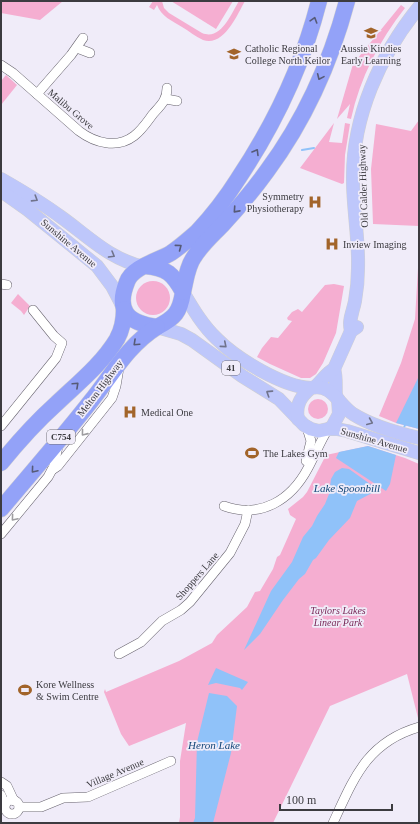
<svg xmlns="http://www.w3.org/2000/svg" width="420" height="824" viewBox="0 0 420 824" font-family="Georgia,serif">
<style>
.green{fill:#f5aed1}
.water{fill:#90c2f9}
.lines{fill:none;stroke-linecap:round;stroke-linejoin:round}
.stream{stroke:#90c2f9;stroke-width:2}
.street-casing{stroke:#67636e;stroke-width:10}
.primary-casing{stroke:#d0d0d1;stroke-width:14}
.highway-casing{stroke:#d0d0d1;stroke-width:17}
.street{stroke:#fff;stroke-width:9}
.primary{stroke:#bec7fb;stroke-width:13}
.highway{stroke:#93a2f8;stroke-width:16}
.oneway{stroke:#565a77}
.oneway2{stroke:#70738b}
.oneway3{stroke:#9e9da0}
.labels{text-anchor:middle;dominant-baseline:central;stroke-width:3.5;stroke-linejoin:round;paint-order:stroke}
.shield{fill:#f0ecf9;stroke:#727078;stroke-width:1}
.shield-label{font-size:9px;font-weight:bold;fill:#3c3b40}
.poi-label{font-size:10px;fill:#3c3b40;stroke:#f0ecf9;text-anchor:start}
.street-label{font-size:10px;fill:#3c3b40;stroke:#f0ecf9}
.park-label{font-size:10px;font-style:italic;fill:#792857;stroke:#f0ecf9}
.water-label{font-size:11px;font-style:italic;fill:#134779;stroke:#f0ecf9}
</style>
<rect width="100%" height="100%" fill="#f0ecf9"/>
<!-- green -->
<g class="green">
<path d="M1,1h62l-23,19 -39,-7z"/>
<path d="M153,1h9l2,7 5,5 33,20c19,8 29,-19 37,-32h6c-8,14 -21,46 -42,39 -7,-3 -14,-9 -21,-13 -10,-6 -21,-11 -25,-22l-3,5 -5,-3z"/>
<path d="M171,1h62l-17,28z"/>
<path d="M401,5l4,3c-26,33 -45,70 -54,111l-4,-1 3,-14 -13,15 16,-55z"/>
<path d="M6,75l11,10 -16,20v-24z"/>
<path d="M419,120v106l-46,-2 -2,-55 5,-45 35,7z"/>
<path d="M334,123l-5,19 13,1 3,-20 5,1 -5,31 -1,28 -2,1 -42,-16z"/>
<path d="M419,251v178l-23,-6 -17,-7 22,-53 14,-44z"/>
<circle cx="153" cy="298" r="17"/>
<path d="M334,284l10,2 -8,47 -13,30 -7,11 -6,4h-9l-31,-14 -13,-7 5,-9 9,-11 7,1 14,-17 -4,-1 -1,-2 5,-6 6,-3 4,3 23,-27z"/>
<path d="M18,294l12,12 -6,9 -3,-4 -10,-8z"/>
<circle cx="318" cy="409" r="10"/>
<path d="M368,446l37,12 14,6v254h-1l-11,-44 -77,32 -57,117h-94l1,-6v-56l6,-38 -57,23 -8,-12 -17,-42 1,-3 1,3 73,-31 33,-18 5,-8 30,-28 8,-15 5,-1 13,-22 4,-12 3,-2 16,-36 -6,-4 -2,-6 15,-12 4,-5 19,-37z"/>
</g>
<!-- water -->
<g class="water">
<path d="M419,376v53l-23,-6z"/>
<path d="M368,446l28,9 -6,29 -4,7 -50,-33 3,-6z"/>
<path d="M342,468l7,1 24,17 2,3 -3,4 -15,8 -7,17 -21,22 -13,18 -3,2 -8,14 -6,5 -16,21 -23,34 -16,16 27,-59 21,-29 11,-25 9,-11 5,-10 8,-12 4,-10 2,-15 4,-7z"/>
<path d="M216,668l32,14 -6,8 -2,-2 -24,-5 -8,2z"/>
<path d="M209,693l18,3 10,10 -6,47 -18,70h-20l2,-5 2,-76z"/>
</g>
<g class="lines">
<!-- stream -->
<g class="stream">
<path d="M302,150l12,-2"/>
<path d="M403,430l2,-5"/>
</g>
<!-- street casing -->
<g class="street-casing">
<g id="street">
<path d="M77,48l13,5"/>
<path d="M1,65l12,8 66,58c16,12 38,18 55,5 8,-6 13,-14 19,-22 8,-9 14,-14 14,-26"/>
<path d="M37,94l34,-39 12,-17"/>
<path d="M166,99l11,2"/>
<path d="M1,284l6,1"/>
<path d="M1,426l55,-68 6,-15 -8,-7 -21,-26"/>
<path d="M306,461l5,-20 -4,-13"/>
<path d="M52,470l6,-4 54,-68 4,-12 3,-18"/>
<path d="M224,506c37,13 67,-6 84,-38 7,-13 12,-26 20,-39"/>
<path d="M1,534l47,-57 6,-11 4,-20"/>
<path d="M119,654l22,-12 21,-21 19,-11 9,-8 40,-49 15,-29 3,-14"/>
<path d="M1,782l6,4 7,15"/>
<path d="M1,795l4,10"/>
<circle cx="12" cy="807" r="7"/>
<path d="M19,807h22l22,-9 25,-1 83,-36"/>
<path d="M333,823c21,-45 34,-81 86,-96"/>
</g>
</g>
<!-- primary casing -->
<g class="primary-casing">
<g id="primary">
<path d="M1,179c21,12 41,24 60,38 28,20 48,42 83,50"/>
<path d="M1,191l27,19 69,56 15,20 11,21"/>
<path d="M183,292c10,17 20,34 34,47 20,20 66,48 94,49"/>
<path d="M157,327l24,7 11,6 50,36 37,23 25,26 7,4 8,2 9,-2 4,-2 7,-13 -1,-15"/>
<path d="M351,331c-3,-11 2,-19 4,-30 2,-11 3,-22 3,-33 1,-29 -5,-59 -5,-88 -1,-63 27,-125 66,-173"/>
<path d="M334,369c3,9 1,18 2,28"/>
<path d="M315,387c7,-6 11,-14 19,-18l17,-38 6,-4"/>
<path d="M298,419c-3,-14 3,-23 13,-31 21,-5 27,16 42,26 19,12 44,19 66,24"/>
<path d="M329,429h8l10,2 72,22"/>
</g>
</g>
<!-- highway casing -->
<g class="highway-casing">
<g id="highway">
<path d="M145,266c22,2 28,8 38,26 -3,20 -8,26 -26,35 -28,-4 -42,-15 -30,-45 5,-15 31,-21 44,-29 9,-6 18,-14 26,-21 15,-16 29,-34 41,-53 36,-54 65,-115 81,-178"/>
<path d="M183,292c3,-12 4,-25 11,-35 8,-13 20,-23 30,-34 16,-17 30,-34 43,-52 37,-50 64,-110 80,-170"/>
<path d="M1,463c17,-21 35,-41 55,-59 21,-20 46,-40 61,-65 5,-9 7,-19 7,-30"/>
<path d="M1,509c30,-36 61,-71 90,-108 21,-26 36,-55 66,-74"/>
</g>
</g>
<!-- street -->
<use href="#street" class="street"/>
<!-- primary -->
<use href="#primary" class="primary"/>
<!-- highway -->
<use href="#highway" class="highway"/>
</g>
<!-- one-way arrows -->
<defs><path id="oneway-chevron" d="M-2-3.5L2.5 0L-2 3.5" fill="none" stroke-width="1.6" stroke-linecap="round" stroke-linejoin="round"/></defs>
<g class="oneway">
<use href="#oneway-chevron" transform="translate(314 20) rotate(-73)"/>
<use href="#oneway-chevron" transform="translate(320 77) rotate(114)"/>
<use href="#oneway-chevron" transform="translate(256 152) rotate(-59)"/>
<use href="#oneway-chevron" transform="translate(236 210) rotate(132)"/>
<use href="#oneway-chevron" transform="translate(179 247) rotate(-37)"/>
<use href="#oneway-chevron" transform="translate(136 343) rotate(137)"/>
<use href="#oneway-chevron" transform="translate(76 385) rotate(-43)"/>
<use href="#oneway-chevron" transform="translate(34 470) rotate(130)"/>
</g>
<g class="oneway2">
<use href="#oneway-chevron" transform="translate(35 199) rotate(32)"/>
<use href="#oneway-chevron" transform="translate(112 255) rotate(30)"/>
<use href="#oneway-chevron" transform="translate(224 345) rotate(40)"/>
<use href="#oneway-chevron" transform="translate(269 393) rotate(-147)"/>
<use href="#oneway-chevron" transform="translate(370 422) rotate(23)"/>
</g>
<g class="oneway3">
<use href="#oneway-chevron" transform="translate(84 433) rotate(129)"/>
<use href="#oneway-chevron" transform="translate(14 518) rotate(130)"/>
</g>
<!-- icons -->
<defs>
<g id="school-bare" transform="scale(1.08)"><path d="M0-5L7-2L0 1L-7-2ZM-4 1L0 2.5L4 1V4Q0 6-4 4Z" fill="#a2642a" stroke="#f0ecf9" stroke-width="2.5" paint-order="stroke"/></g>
<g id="hospital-bare" transform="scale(1.08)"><path d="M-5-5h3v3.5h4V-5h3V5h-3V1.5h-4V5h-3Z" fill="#a2642a" stroke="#f0ecf9" stroke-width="2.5" paint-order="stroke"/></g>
<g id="stadium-bare" transform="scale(1.08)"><path d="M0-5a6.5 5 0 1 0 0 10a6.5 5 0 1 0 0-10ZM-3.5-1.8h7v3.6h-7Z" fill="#a2642a" stroke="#f0ecf9" stroke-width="2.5" paint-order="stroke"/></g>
</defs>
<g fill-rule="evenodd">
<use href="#school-bare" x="371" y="33"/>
<use href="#school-bare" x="234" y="54"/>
<use href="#hospital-bare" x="315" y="202"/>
<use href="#hospital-bare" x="332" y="244"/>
<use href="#hospital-bare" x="130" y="412"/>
<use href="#stadium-bare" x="252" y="453"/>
<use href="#stadium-bare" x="25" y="690"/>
</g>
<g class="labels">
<!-- shield labels -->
<g class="shield">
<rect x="222" y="361" width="18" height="14" rx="3"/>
<rect x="47" y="430" width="28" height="14" rx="3"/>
</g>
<g class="shield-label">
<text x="231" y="368">41</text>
<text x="61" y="437">C754</text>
</g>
<!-- poi labels -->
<g class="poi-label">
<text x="245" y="48">Catholic Regional<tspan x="245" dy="12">College North Keilor</tspan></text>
<text x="371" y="48" text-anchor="middle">Aussie Kindies<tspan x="371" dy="12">Early Learning</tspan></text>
<text x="304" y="196" text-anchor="end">Symmetry<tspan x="304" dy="12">Physiotherapy</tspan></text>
<text x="343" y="244">Inview Imaging</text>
<text x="141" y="412">Medical One</text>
<text x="263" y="453">The Lakes Gym</text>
<text x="36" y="684">Kore Wellness<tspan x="36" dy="12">&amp; Swim Centre</tspan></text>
</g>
<!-- street labels -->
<g class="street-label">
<text transform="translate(71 109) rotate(40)">Malibu Grove</text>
<text transform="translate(363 186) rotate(-92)">Old Calder Highway</text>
<text transform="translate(69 243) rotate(40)">Sunshine Avenue</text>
<text transform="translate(100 388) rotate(-53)">Melton Highway</text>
<text transform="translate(374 440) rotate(16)">Sunshine Avenue</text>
<text transform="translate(197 576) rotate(-49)">Shoppers Lane</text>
<text transform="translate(115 773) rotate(-23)">Village Avenue</text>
</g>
<!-- park labels -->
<g class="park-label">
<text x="338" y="610">Taylors Lakes<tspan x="338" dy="12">Linear Park</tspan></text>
</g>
<!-- water labels -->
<g class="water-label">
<text x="347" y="488">Lake Spoonbill</text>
<text x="214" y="745">Heron Lake</text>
</g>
</g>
<!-- border -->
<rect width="420" height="824" fill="none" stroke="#3c3b40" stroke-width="4"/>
<!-- scale -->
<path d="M280 804v6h112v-6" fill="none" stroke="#3c3b40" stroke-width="2"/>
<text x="286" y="804" font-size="12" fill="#3c3b40" stroke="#f0ecf9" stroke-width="3" paint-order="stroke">100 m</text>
</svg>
